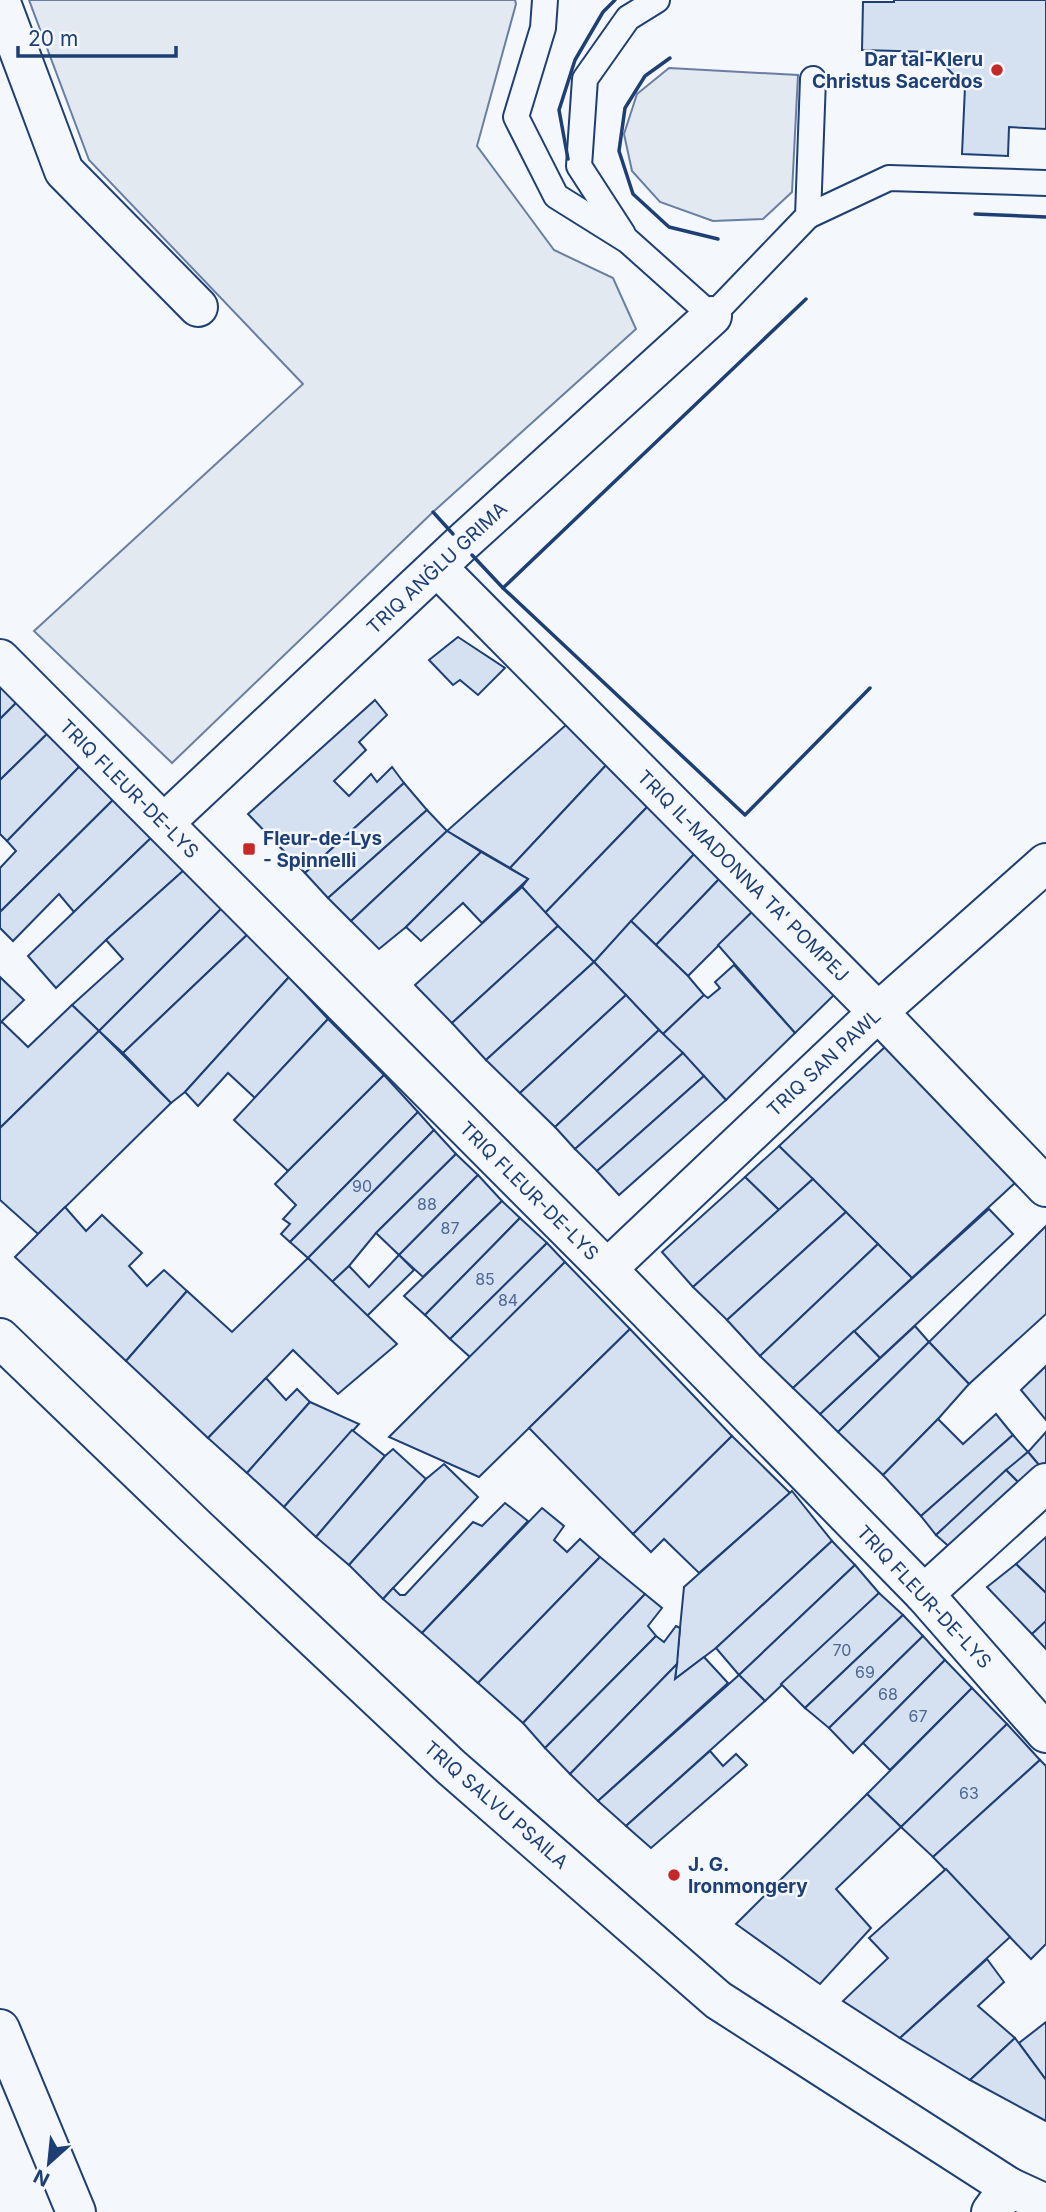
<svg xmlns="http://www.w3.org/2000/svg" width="1046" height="2212" viewBox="0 0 1046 2212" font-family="Inter,sans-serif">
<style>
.green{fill:#e3e9f0;stroke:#687fa3;stroke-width:2}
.building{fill:#d5e0f0;stroke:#1d3f73;stroke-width:2}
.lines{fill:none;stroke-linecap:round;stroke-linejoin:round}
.lane-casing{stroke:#1d3f73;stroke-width:28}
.street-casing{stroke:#1d3f73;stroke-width:42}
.secondary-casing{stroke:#1d3f73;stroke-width:42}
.lane{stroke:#f4f7fb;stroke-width:24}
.street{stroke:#f4f7fb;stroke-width:38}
.secondary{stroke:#f4f7fb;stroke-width:38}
.wall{stroke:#1d3f73;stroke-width:3.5}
.poi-dot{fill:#c62828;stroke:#f4f7fb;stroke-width:2.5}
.labels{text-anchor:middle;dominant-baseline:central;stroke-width:5;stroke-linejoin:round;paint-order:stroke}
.number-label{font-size:16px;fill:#4b6792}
.poi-label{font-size:19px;font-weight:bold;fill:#1d3f73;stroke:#f4f7fb;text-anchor:start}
.street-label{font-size:19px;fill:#1d3f73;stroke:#f4f7fb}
</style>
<rect width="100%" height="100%" fill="#f4f7fb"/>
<!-- green -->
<g class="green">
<path d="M29,0h486l1,4 -39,142 77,104 59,28 23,51 -203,183 -261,251 -138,-132 269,-247 -214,-224z"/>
<path d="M669,68l129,7 -6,117 -29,27 -50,2 -53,-19 -28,-31 -8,-37 13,-40z"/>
</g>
<!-- building -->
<g class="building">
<path d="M894,0h152v129l-37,-2 -1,29 -46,-2 3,-67 -33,-35 -70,-2 1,-48h31z"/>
<path d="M458,637l47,31 -27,27 -18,-15 -7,5 -24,-25z"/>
<path d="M0,682l17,20 -17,17z"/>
<path d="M375,700l12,15 -28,27 7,8 -32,31 15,15 22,-22 6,8 15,-15 12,16 -99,90 -57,-59z"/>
<path d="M17,702l32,30 -49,48v-61z"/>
<path d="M567,724l42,38 -99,106 -63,-37z"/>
<path d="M49,732l30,35 -72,74 -7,-7v-54z"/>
<path d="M609,762l41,42 -105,109 -23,-26 6,-8 -18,-11z"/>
<path d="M79,767l37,30 -116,115v-44l16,-17 -9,-10z"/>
<path d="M404,783l23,27 -99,88 -23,-25z"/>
<path d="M116,797l37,39 -79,76 -15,-18 -46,47 -13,-13v-16z"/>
<path d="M650,804l47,47 -103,111 -49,-49z"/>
<path d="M427,810l20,21 -96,90 -23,-23z"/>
<path d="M447,831l34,21 -75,75 -27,22 -28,-28z"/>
<path d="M153,836l31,34 -78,70 -50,48 -28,-32z"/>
<path d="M697,851l25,25 -66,69 -25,-24z"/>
<path d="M481,852l47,27 -46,44 -19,-20 -42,38 -15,-14z"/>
<path d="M184,870l39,37 -124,124 -27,-26 51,-46 -17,-19z"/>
<path d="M722,876l33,33 -67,67 -32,-31z"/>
<path d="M522,887l36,39 -106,97 -37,-38z"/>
<path d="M223,907l26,26 -126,120 -24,-22z"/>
<path d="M755,909l82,83 -42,41 -77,-88z"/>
<path d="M631,921l57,55 16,19 -41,39 -69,-72z"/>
<path d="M558,926l36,36 -108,98 -34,-37z"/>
<path d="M249,933l40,44 -104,115 -14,11 -48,-50z"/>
<path d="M594,962l32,33 -106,98 -34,-33z"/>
<path d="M734,965l61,68 -69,67 -63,-66 41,-39 4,3 12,-10 -5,-6z"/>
<path d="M0,977l24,23 -24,23z"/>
<path d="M289,977l39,42 -73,79 -27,-25 -30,33 -13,-14z"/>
<path d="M626,995l33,35 -104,97 -35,-34z"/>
<path d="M72,1005l27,26 -99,97v-105l2,-1 26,25z"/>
<path d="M328,1019l56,56 -96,96 -54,-51z"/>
<path d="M659,1030l24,23 -108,96 -20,-22z"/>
<path d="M99,1031l72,72 -133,131 -38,-34v-72z"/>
<path d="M886,1046l131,135 -105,97 -133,-132z"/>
<path d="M683,1053l21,23 -107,95 -22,-22z"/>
<path d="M384,1075l34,37 -128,130 -9,-8 9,-10 -7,-5 13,-14 -21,-21z"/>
<path d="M704,1076l22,24 -107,95 -22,-24z"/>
<path d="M418,1112l16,18 -126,128 -18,-16z"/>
<path d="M434,1130l22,24 -80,79 -27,33 -17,16 -24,-24z"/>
<path d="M779,1146l34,33 -34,31 -34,-33z"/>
<path d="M456,1154l22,21 -79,80 -23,-22z"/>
<path d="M478,1175l24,26 -79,76 -24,-22z"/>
<path d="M745,1177l34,33 -86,77 -31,-35z"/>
<path d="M813,1179l33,33 -119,108 -34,-33z"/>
<path d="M502,1201l18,17 -95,97 -21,-19z"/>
<path d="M65,1207l21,24 16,-16 40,38 -13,13 18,20 17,-16 23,21 -61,70 -111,-104z"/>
<path d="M989,1209l24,25 -133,124 -26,-27z"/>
<path d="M846,1212l32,32 -118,112 -33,-36z"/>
<path d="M520,1218l27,25 -97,96 -25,-24z"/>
<path d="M1046,1226v88l-77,70 -40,-42z"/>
<path d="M547,1243l18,19 -95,95 -20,-18z"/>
<path d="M878,1244l34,34 -119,110 -33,-32z"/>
<path d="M399,1255l15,15 -47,46 -35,-34 17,-16 20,21z"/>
<path d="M308,1258l89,86 -59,50 -45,-44 -85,88 -82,-77 61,-70 45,41z"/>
<path d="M565,1262l65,67 -151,148 -90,-40z"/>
<path d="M915,1326l14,16 -91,90 -18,-18z"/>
<path d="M630,1329l102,107 -99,98 -104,-106z"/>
<path d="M854,1331l26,27 -60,56 -27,-26z"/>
<path d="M929,1342l40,42 -31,35 -55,56 -45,-43z"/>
<path d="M1046,1366v54l-25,-30z"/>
<path d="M266,1378l20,22 11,-11 13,13 -63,71 -39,-35z"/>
<path d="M310,1402l49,22 -75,83 -37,-34z"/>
<path d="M996,1414l17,21 -92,81 -38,-41 55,-56 25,25z"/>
<path d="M352,1430l33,26 -69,81 -32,-30z"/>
<path d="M1046,1432v39l-1,1 -17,-20z"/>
<path d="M1013,1435l15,17 -92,83 -15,-19z"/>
<path d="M732,1436l58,57 -91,80 -35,-34 -13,13 -18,-18z"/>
<path d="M393,1449l33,30 -77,86 -33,-28 69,-81z"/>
<path d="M1028,1452l17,20 -20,17 -19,-19z"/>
<path d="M444,1464l34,33 -95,102 -34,-34 77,-86z"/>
<path d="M1006,1470l19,19 -70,63 -19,-17z"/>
<path d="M792,1491l40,50 -116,107 -41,31 9,-92z"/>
<path d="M505,1503l23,18 -106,112 -39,-34 10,-11 7,7h5l68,-73 9,4z"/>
<path d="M542,1508l22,18 -10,14 13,12 13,-13 20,18 -122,126 -56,-50z"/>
<path d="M1046,1537v56l-30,-29z"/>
<path d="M832,1541l23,24 -116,110 -23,-27z"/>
<path d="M600,1557l45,37 -122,129 -45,-40z"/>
<path d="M1016,1564l30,29v28l-14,13 -45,-47z"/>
<path d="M855,1565l24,28 -114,108 -26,-26z"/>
<path d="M879,1593l24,22 -98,93 -24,-24z"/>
<path d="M645,1594l17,14 -14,18 8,10 -111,112 -22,-25z"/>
<path d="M903,1615l20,21 -94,92 -24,-20z"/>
<path d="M1046,1621v28l-14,-15z"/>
<path d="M676,1626l4,2 -3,36 -107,110 -25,-26 111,-112 8,6z"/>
<path d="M923,1636l22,24 -92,93 -24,-25z"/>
<path d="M704,1657l24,26 -130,118 -28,-27 107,-110 -2,15z"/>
<path d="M945,1660l27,28 -82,82 -27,-27z"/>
<path d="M739,1675l26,26 -139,125 -28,-25z"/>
<path d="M972,1688l35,36 -106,103 -34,-33z"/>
<path d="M1007,1724l33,36 -107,97 -32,-30z"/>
<path d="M710,1751l13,15 13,-12 11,11 -96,83 -25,-22z"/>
<path d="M1040,1760l6,6v178l-15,15 -98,-102z"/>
<path d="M867,1794l34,33 -65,62 35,39 -51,56 -84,-60z"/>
<path d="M946,1869l64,68 -110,101 -57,-37 45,-43 -19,-20z"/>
<path d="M987,1959l17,23 -26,24 37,32 -45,42 -70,-42z"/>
<path d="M1046,2022v58l-27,-37z"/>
<path d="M1015,2038l31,42v41l-76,-41z"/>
</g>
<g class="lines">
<!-- lane casing -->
<g class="lane-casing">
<g id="lane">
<path d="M545,0l-2,28 -27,89 40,79 72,45 84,75 96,-100 5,-137"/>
<path d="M808,216l81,-38 157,5"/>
<path d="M623,234l-44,-68 6,-87 43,-61 29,-18"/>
</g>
</g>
<!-- street casing -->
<g class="street-casing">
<g id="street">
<path d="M0,0l64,171 134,136"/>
<path d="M438,568l440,444 168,175"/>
<path d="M164,823l297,-279 251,-228"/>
<path d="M607,1269l271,-257 168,-149"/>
<path d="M924,1594l122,-111"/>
<path d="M0,2029l76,183"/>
<path d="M991,2212l18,-25"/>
</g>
</g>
<!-- secondary casing -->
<g class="secondary-casing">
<g id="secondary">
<path d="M0,659l607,610 317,325 122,139"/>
<path d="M0,1338l196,189 255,240 267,233 291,187 37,17"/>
</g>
</g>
<!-- lane -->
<use href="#lane" class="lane"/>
<!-- street -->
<use href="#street" class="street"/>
<!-- secondary -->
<use href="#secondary" class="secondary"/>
<!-- wall -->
<g class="wall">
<path d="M670,58l-25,18 -20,32 -6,43 14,43 36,33 49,12"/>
<path d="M568,159l-9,-49 16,-50 28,-48 12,-12"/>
<path d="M975,214l71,3"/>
<path d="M806,299l-303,289 242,227 125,-127"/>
<path d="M433,512l20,22"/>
<path d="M472,555l31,33"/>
</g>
</g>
<!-- markers -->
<g class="poi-dot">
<circle cx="997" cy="70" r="7"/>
<rect x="242" y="842" width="14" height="14" rx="3.5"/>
<circle cx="674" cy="1875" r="7"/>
</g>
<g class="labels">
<!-- number labels -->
<g class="number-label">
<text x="362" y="1186">90</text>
<text x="427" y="1204">88</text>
<text x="450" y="1228">87</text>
<text x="485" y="1279">85</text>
<text x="508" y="1300">84</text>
<text x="842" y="1650">70</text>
<text x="865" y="1672">69</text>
<text x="888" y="1694">68</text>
<text x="918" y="1716">67</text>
<text x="969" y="1793">63</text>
</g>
<!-- poi labels -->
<g class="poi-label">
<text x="983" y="59" text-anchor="end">Dar tal-Kleru<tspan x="983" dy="22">Christus Sacerdos</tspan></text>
<text x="263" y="838">Fleur-de-Lys<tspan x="263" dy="22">- Spinnelli</tspan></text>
<text x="688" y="1864">J. G.<tspan x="688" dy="22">Ironmongery</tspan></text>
</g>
<!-- street labels -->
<g class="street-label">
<text transform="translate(437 568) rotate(-43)">TRIQ ANĠLU GRIMA</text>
<text transform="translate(129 789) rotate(45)">TRIQ FLEUR-DE-LYS</text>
<text transform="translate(743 876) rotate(45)">TRIQ IL-MADONNA TA' POMPEJ</text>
<text transform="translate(824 1063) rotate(-43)">TRIQ SAN PAWL</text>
<text transform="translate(529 1191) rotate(45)">TRIQ FLEUR-DE-LYS</text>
<text transform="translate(924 1597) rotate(47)">TRIQ FLEUR-DE-LYS</text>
<text transform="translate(496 1805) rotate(41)">TRIQ SALVU PSAILA</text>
</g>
</g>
<!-- north arrow -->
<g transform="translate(49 2163) rotate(207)" stroke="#f4f7fb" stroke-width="5" paint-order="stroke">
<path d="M0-5L12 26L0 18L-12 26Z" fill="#1d3f73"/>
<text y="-10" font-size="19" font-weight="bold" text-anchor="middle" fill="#1d3f73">N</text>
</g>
<!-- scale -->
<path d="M18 46v10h158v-10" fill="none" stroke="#1d3f73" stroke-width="3.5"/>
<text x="28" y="46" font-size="21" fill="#1d3f73" stroke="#f4f7fb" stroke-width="5" paint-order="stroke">20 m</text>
</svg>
